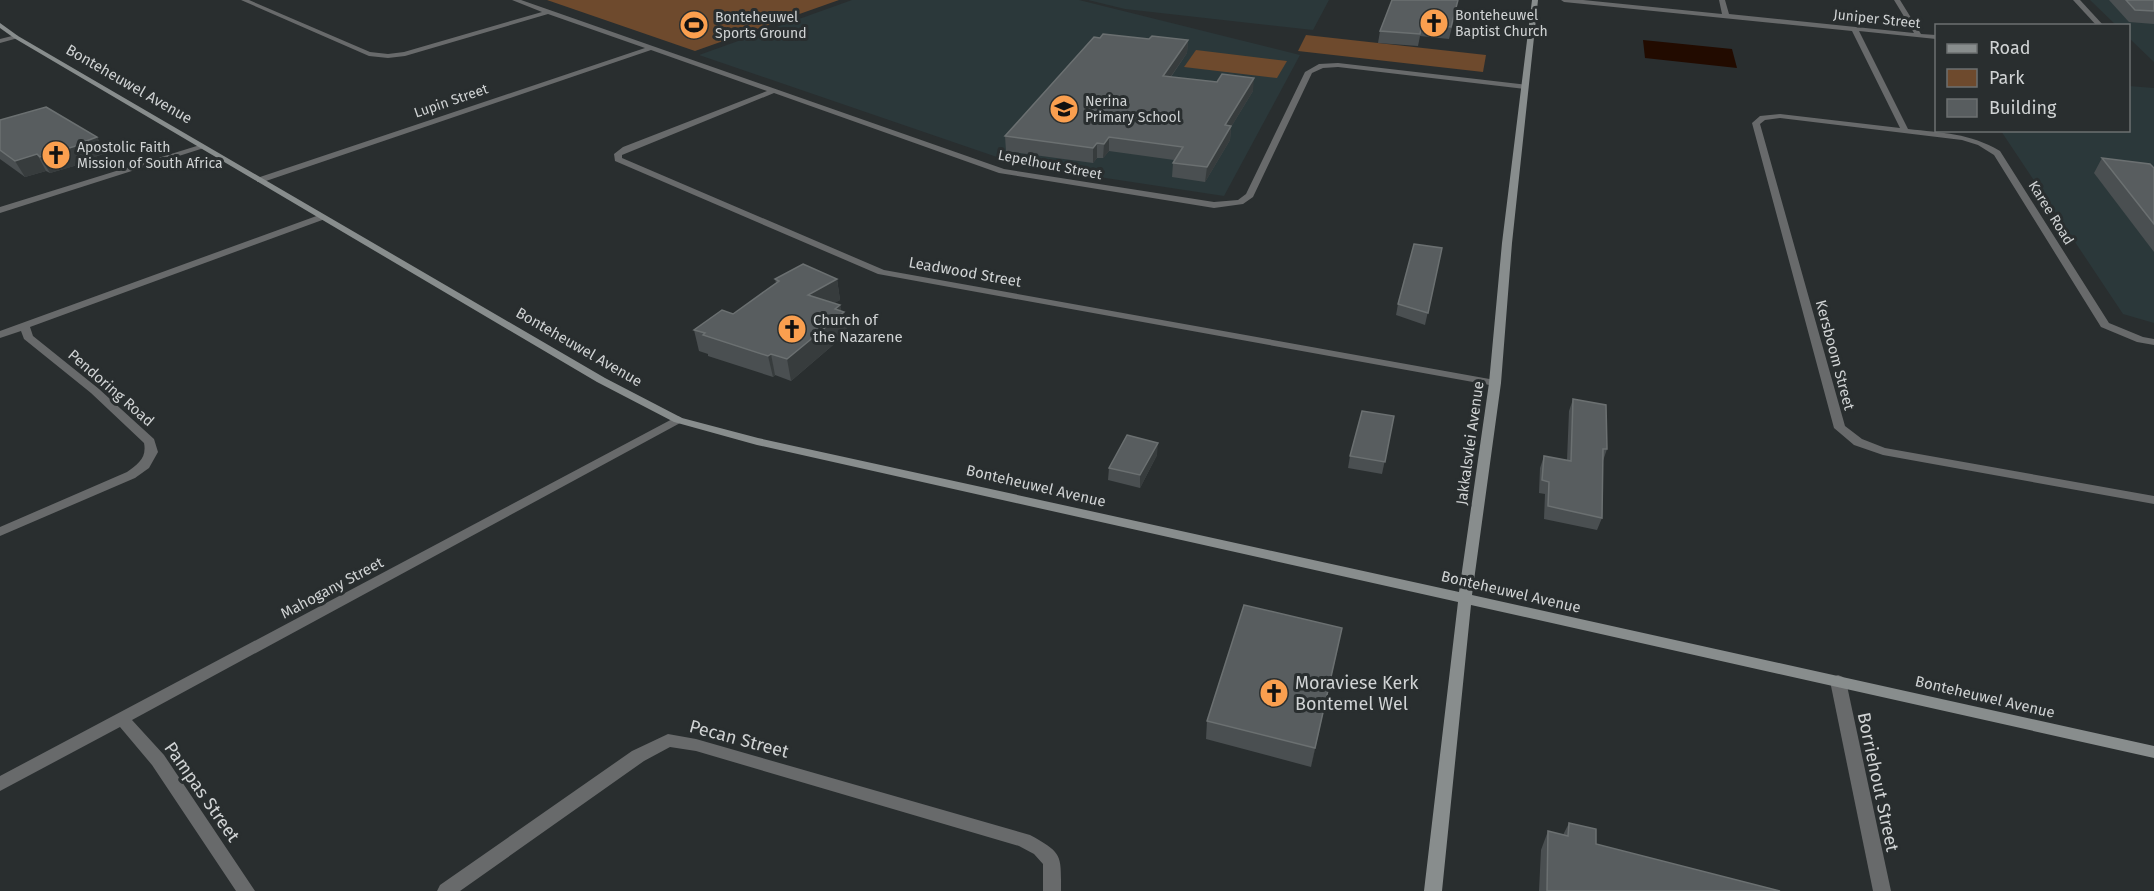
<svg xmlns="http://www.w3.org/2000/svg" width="2154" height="891" viewBox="0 0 2154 891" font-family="'Fira Sans',sans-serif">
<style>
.built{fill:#2b383a}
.green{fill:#6e4a2d}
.water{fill:#220b00}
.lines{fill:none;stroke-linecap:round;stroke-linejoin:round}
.street{fill:#686a6b;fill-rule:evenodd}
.secondary{fill:#888d8d;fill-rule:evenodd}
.wall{fill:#4a4f51}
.shaded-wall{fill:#373c3d}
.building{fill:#585d5f;stroke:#6b7071;stroke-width:1.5}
.labels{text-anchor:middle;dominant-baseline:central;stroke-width:6;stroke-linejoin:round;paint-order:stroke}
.far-poi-label{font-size:14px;fill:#d0d3d4;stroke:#292e2f;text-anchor:start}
.far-street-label{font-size:14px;fill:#d0d3d4;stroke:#292e2f}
.street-label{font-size:15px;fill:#d0d3d4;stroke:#292e2f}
.poi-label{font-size:15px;fill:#d0d3d4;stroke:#292e2f;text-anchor:start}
.near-poi-label{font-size:18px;fill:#d0d3d4;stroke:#292e2f;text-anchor:start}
.near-street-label{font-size:18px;fill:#d0d3d4;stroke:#292e2f}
</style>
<rect width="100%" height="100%" fill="#292e2f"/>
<!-- built -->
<g class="built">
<path d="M852,0h227l221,55 -76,141 -204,-31 -321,-110z"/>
<path d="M1088,0h241l-16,30 -188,-21z"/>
<path d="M2090,0h64v62l-25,-24 -1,-12 -12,-1z"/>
<path d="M2129,86l25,2v235l-31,-9 -122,-183 127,-1z"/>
</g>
<!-- green -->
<g class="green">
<path d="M547,0h292l-144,51z"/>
<path d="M1306,35l180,20 -3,17 -185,-21z"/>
<path d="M1196,50l91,11 -10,17 -93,-11z"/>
</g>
<!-- water -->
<path class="water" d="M1643,40l89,9 5,19 -92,-10z"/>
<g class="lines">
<!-- street -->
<g class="street">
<path d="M241,0h8l121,52 18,2 16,-2 138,-40 -30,-12h9l483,169 210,33 24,-2 8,-6 59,-122 14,-8 19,-1 190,22v4h-3l-187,-22 -15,1 -11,5 -59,124 -10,7 -29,4 -215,-35 -225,-80 -152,62v3l262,112 611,110 6,3 -6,3 -617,-112 -263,-113 -1,-7 9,-7 144,-56 -116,-41 -388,132h-6v-4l388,-130 -97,-34 -143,42 -17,2 -19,-2z"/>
<path d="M1561,0h22l139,14 -3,-14h6l4,14 185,19 -20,-33h6l21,34 15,1v4l-77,-8 49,98c34,4 62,4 92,22l109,172 34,14 11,2v6l-17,-3 -36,-15 -107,-172 -16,-10 -16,-5 -182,-22 -15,2 -5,4 85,302 17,13 23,9 269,48v8l-271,-49 -29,-10 -20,-17 -82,-305 8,-7 20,-2 120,14 -48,-97 -288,-29z"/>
<path d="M2073,0h7l24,26h-7z"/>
<path d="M16,35l2,1v2l-18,5v-4z"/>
<path d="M200,145l7,2 -207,66v-6z"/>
<path d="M322,214l5,3 -2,2 -295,108 3,9 66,53 55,50 4,13 -9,16 -14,10 -135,58v-9l127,-55c11,-8 20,-14 17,-29l-53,-50 -67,-54 -3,-8 -21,7v-7z"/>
<path d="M678,416l4,2 2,2 -2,2 -550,298 32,35 91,136h-19l-84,-126 -32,-38 -120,64v-15z"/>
<path d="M1838,675l5,2 3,4 45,210h-18l-43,-210 3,-4z"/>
<path d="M668,734l28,5 334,96c33,18 31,20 31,56h-18v-27l-9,-10 -15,-8 -323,-95 -26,-4 -26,14 -184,130h-23l3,-6 192,-134z"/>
</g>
<!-- secondary -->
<path class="secondary" d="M1532,0h6l-26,243 -11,140 -29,212 682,151v12l-683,-153 -29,286h-18l34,-289 -701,-157 -83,-23 -77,-40 -583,-344 -14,-10v-5l18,13 587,342 77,40 76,20 701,154 30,-209 13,-140z"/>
</g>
<!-- wall -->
<g class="wall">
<path d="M2109,0h45v24l-25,-2z"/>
<path d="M1456,11l-7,28 -29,-3 -2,10 -40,-3 2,-12z"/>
<path d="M1149,39l39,1 -1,13 -16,24 82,14 -22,36 -1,13 -25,42 -33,-5 1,-14 1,-3 -65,-9 -6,7h-6l-4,5 -87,-12 -1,-15z"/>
<path d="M0,120l97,17 8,17 -9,2 2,3 -48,14 -4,-2 -21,6 -25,-18z"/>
<path d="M2102,158l52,10v84l-60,-79z"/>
<path d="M1442,248l-17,77 -29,-10 2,-11z"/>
<path d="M775,279h62l3,21 -6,3 6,2 1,6 3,1 3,21 -56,48 -16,-6 -2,2 -65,-21v-2l-9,-3 -5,-21 39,-16 43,-31z"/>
<path d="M1573,399l34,50 -4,12 -1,57 -5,12 -53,-11 1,-25 -6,-1 1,-25 4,-12 23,4 2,-49z"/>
<path d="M1394,417l-12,57 -34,-6 2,-12z"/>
<path d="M1157,455l-17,33 -32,-8 1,-12z"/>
<path d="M1338,647l-27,120 -105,-28 1,-18z"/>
<path d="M1569,823l27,21 184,47h-241l2,-41 7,-19 15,4z"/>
</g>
<!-- shaded-wall -->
<g class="shaded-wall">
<path d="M1188,40l-1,13 -25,36 1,-13z"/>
<path d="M1254,78l-1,13 -22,36 -1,13 -25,42 2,-15 18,-42z"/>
<path d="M97,137l8,17 -9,2 2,3 -48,14 -10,-16z"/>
<path d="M1109,137v14l-6,7 1,-14z"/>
<path d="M1097,143v15l-4,5v-15z"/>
<path d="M37,154l9,17 -21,6 -10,-16z"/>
<path d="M837,279l3,21 -29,16 -3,-21z"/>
<path d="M840,305l1,9 3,-2 3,21 -56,48 -4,-22 48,-50z"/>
<path d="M771,354l4,21 -2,2 -5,-21z"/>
<path d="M1158,443l-1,12 -17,33v-13z"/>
<path d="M1342,628l-4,19 -27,120 4,-19z"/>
</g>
<!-- building -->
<g class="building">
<path d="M1392,0h66l-7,27 -29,-3 -2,10 -40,-3z"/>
<path d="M2126,0h28v11l-19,-1z"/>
<path d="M1103,34l46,5 3,-3 36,4 -25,36 54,6 5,-8 32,4 -29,47 6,1 -24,41 -34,-4 10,-16 -74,-10 -5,7 -7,-1 -4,5 -88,-12 89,-99 6,1z"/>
<path d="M46,107l51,30 -11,4 3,1 -49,15 -3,-3 -22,7 -15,-11v-30z"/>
<path d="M2102,158l48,6 4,4v56z"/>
<path d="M1414,244l28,4 -14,65 -30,-9z"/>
<path d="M803,264l34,15 -29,16 32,10 -5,4 9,3 -57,47 -16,-5 -3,2 -65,-21 2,-2 -11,-3 28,-20 11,4 46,-33 -4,-2z"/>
<path d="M1573,399l33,6 1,44h-4l-1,69 -54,-12 1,-24 -7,-2 2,-24 27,5z"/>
<path d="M1362,411l32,5 -9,46 -35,-6z"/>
<path d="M1127,435l31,8 -18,32 -31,-7z"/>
<path d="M1244,605l98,23 -27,120 -108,-27z"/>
<path d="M1569,823l27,6v15l184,47h-233l1,-60 20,5z"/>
</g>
<!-- icons -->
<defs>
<g id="church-disc" transform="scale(1.5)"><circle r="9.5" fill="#fa9f4f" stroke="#292e2f"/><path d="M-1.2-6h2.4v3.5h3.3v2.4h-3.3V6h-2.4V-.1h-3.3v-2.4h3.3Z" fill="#111"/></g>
<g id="stadium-disc" transform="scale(1.5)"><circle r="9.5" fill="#fa9f4f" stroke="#292e2f"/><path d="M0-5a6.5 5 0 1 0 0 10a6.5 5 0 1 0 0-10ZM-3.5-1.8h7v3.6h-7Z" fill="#111"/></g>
<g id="school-disc" transform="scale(1.5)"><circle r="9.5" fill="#fa9f4f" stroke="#292e2f"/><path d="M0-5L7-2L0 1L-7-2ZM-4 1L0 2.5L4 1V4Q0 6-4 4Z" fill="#111"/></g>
</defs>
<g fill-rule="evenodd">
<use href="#church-disc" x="1434" y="23"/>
<use href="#stadium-disc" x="694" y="25"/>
<use href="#school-disc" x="1064" y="109"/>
<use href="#church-disc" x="56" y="155"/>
<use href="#church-disc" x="792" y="329"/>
<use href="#church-disc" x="1274" y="693"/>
</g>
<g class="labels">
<!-- far-poi labels -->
<g class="far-poi-label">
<text x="1455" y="15">Bonteheuwel<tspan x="1455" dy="16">Baptist Church</tspan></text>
<text x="715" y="17">Bonteheuwel<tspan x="715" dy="16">Sports Ground</tspan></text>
<text x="1085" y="101">Nerina<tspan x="1085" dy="16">Primary School</tspan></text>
<text x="77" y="147">Apostolic Faith<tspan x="77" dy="16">Mission of South Africa</tspan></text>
</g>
<!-- far-street labels -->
<g class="far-street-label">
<text transform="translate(1877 19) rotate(6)">Juniper Street</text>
<text transform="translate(451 101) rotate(-19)">Lupin Street</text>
<text transform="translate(1050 165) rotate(11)">Lepelhout Street</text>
<text transform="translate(2051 213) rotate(58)">Karee Road</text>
</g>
<!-- street labels -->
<g class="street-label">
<text transform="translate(129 84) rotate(30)">Bonteheuwel Avenue</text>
<text transform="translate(965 272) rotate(10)">Leadwood Street</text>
<text transform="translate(579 347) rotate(30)">Bonteheuwel Avenue</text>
<text transform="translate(1835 355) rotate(75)">Kersboom Street</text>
<text transform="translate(111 388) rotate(41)">Pendoring Road</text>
<text transform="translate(1470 443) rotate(-82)">Jakkalsvlei Avenue</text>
<text transform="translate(1036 486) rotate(13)">Bonteheuwel Avenue</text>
<text transform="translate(332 588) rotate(-28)">Mahogany Street</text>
<text transform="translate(1511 592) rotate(13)">Bonteheuwel Avenue</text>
<text transform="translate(1985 697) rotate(13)">Bonteheuwel Avenue</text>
</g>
<!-- poi labels -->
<g class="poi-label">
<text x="813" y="320">Church of<tspan x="813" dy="17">the Nazarene</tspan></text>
</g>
<!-- near-poi labels -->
<g class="near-poi-label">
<text x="1295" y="683">Moraviese Kerk<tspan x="1295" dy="21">Bontemel Wel</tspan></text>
</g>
<!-- near-street labels -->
<g class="near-street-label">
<text transform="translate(739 739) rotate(15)">Pecan Street</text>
<text transform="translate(1878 782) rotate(78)">Borriehout Street</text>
<text transform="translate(202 792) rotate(55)">Pampas Street</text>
</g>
</g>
<!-- legend -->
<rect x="1935" y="24" width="195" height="108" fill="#292e2f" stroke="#6c7071" stroke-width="1.5"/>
<rect x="1947" y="44" width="30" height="9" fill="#888d8d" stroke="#6c7071" stroke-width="1.5"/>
<text x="1989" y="54" font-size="18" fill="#d0d3d4">Road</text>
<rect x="1947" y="69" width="30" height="18" fill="#6e4a2d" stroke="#6c7071" stroke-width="1.5"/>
<text x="1989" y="84" font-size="18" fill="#d0d3d4">Park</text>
<rect x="1947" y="99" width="30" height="18" fill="#585d5f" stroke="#6c7071" stroke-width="1.5"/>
<text x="1989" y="114" font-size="18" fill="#d0d3d4">Building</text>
</svg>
